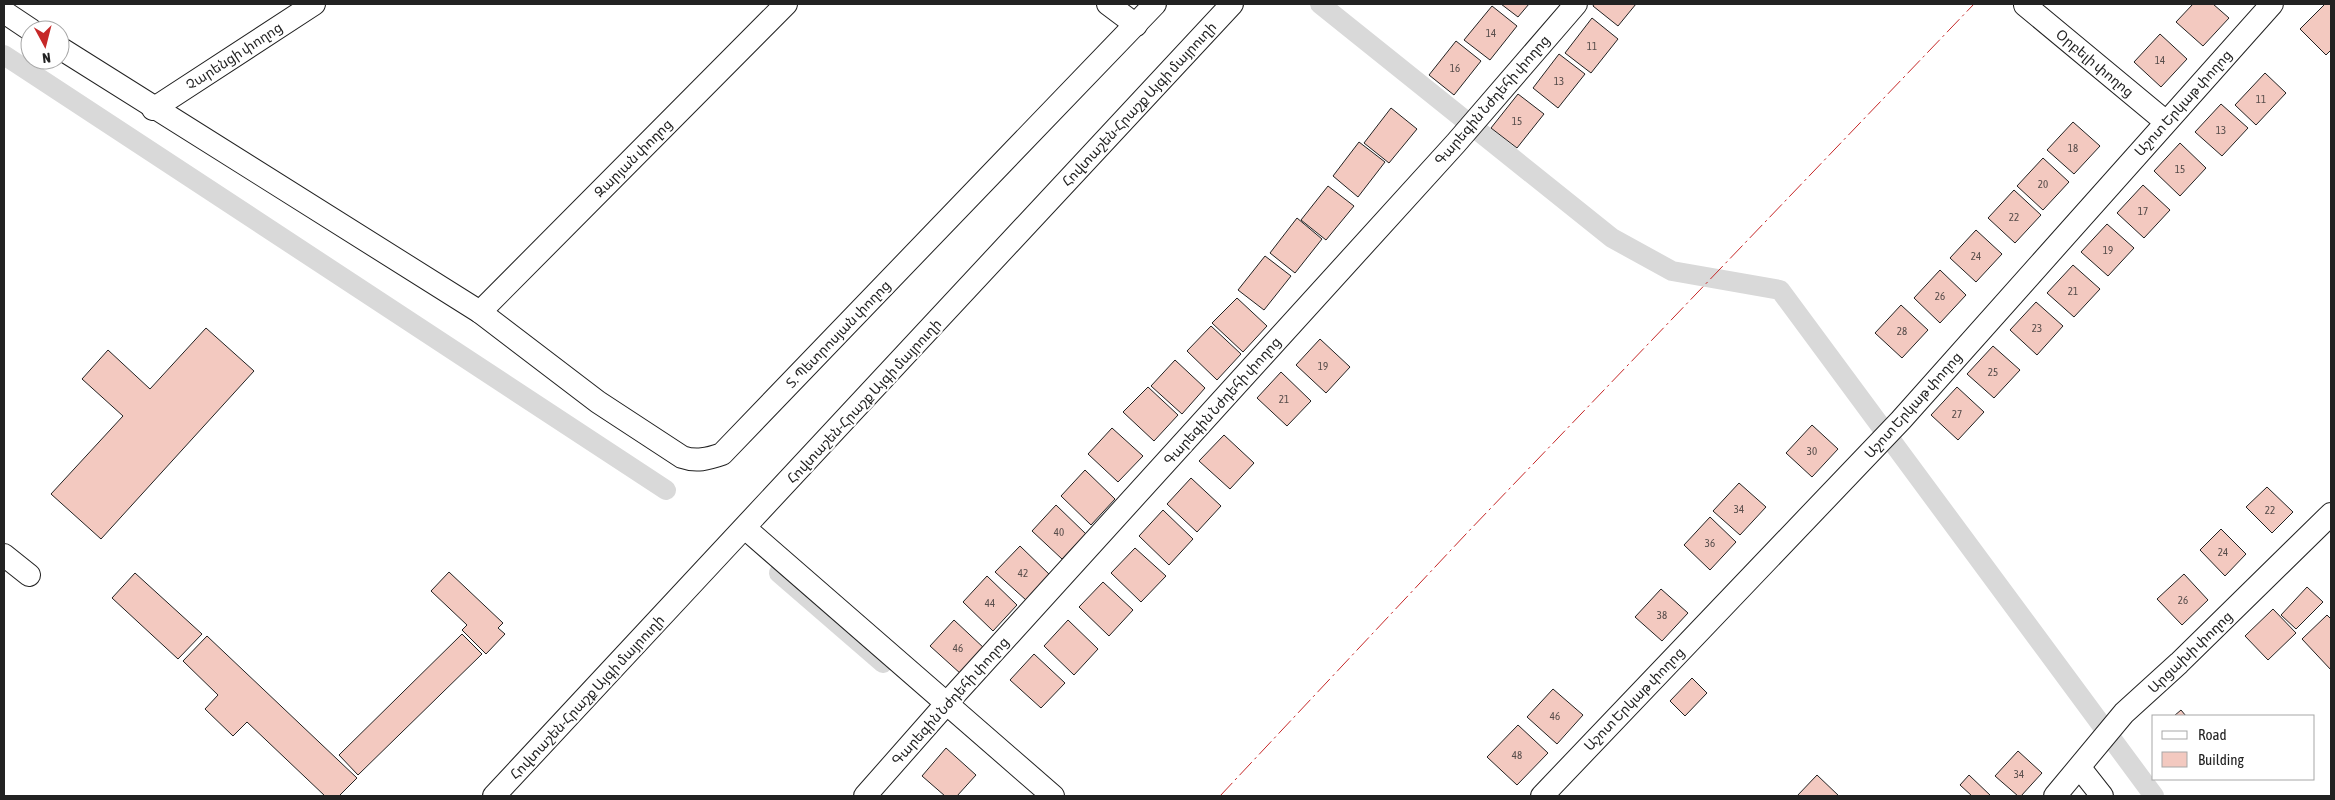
<svg xmlns="http://www.w3.org/2000/svg" width="2335" height="800" viewBox="0 0 2335 800" font-family="'Asap Condensed','Noto Sans Armenian',sans-serif">
<style>
.lines{fill:none;stroke-linecap:round;stroke-linejoin:round}
.canal{stroke:#d9d9d9;stroke-width:20}
.building{fill:#f3c9c0;stroke:#222}
.minor-casing{stroke:#222;stroke-width:24}
.minor{stroke:#fff;stroke-width:22}
.power{stroke:#c62828;stroke-width:1;stroke-dasharray:18 4 2.5 4;stroke-linecap:butt}
.labels{text-anchor:middle;dominant-baseline:central;stroke-width:4;stroke-linejoin:round;paint-order:stroke}
.number-label{font-size:11px;fill:#564c4a}
.street-label{font-size:14px;fill:#222;stroke:#fff}
</style>
<rect width="100%" height="100%" fill="#fff"/>
<g class="lines">
<!-- canal -->
<g class="canal">
<path d="M1320,4l292,234 60,33 108,19 374,506"/>
<path d="M4,55l662,435"/>
<path d="M779,573l104,90"/>
</g>
</g>
<!-- building -->
<g class="building">
<path d="M1501,4h28l-11,13z"/>
<path d="M1594,4h42l-18,22 -25,-20z"/>
<path d="M2193,4h20l16,14 -26,28 -27,-24z"/>
<path d="M2325,4h6v46l-5,5 -26,-26z"/>
<path d="M1492,6l25,20 -27,34 -26,-20z"/>
<path d="M1592,18l26,21 -27,34 -26,-20z"/>
<path d="M2160,34l27,25 -26,28 -27,-25z"/>
<path d="M1456,41l25,20 -27,34 -25,-20z"/>
<path d="M1559,54l26,20 -27,34 -25,-20z"/>
<path d="M2265,73l21,20 -30,32 -21,-20z"/>
<path d="M1518,94l26,20 -27,34 -26,-20z"/>
<path d="M2221,104l27,24 -26,28 -27,-24z"/>
<path d="M1391,108l26,21 -28,34 -25,-20z"/>
<path d="M2073,122l27,24 -26,28 -27,-24z"/>
<path d="M1359,142l26,20 -27,35 -25,-21z"/>
<path d="M2180,143l26,25 -26,28 -26,-25z"/>
<path d="M2043,158l26,24 -26,28 -26,-24z"/>
<path d="M2143,185l27,25 -26,28 -27,-25z"/>
<path d="M1328,186l26,20 -28,34 -25,-20z"/>
<path d="M2014,190l27,25 -26,28 -27,-25z"/>
<path d="M1297,218l25,21 -27,34 -25,-20z"/>
<path d="M2107,224l27,24 -26,28 -27,-24z"/>
<path d="M1976,230l26,24 -26,28 -26,-24z"/>
<path d="M1265,256l26,20 -27,34 -26,-20z"/>
<path d="M2073,265l27,24 -26,28 -27,-24z"/>
<path d="M1940,270l26,25 -26,28 -26,-25z"/>
<path d="M1237,298l30,28 -24,26 -31,-29z"/>
<path d="M2036,302l27,24 -26,29 -27,-25z"/>
<path d="M1901,305l27,25 -26,28 -27,-25z"/>
<path d="M1211,326l30,28 -24,26 -30,-29z"/>
<path d="M206,328l48,43 -153,168 -50,-45 72,-78 -41,-37 26,-29 42,39z"/>
<path d="M1320,339l30,28 -24,26 -30,-28z"/>
<path d="M1993,346l27,24 -26,28 -27,-24z"/>
<path d="M1175,360l30,28 -23,26 -31,-28z"/>
<path d="M1281,372l30,29 -24,25 -30,-28z"/>
<path d="M1148,387l30,28 -24,26 -31,-29z"/>
<path d="M1957,387l27,25 -26,28 -27,-25z"/>
<path d="M1812,425l26,24 -26,28 -26,-24z"/>
<path d="M1112,428l31,28 -25,26 -30,-28z"/>
<path d="M1224,435l30,28 -24,26 -31,-28z"/>
<path d="M1085,470l30,29 -24,26 -30,-29z"/>
<path d="M1191,478l30,28 -24,26 -30,-28z"/>
<path d="M1739,483l27,24 -26,28 -27,-24z"/>
<path d="M2267,487l26,25 -21,21 -26,-26z"/>
<path d="M1056,505l30,29 -24,25 -30,-28z"/>
<path d="M1163,510l30,29 -24,26 -30,-29z"/>
<path d="M1710,517l26,25 -26,28 -26,-25z"/>
<path d="M2221,529l25,25 -21,22 -25,-26z"/>
<path d="M1020,546l30,29 -24,25 -31,-28z"/>
<path d="M1135,548l31,28 -25,26 -30,-29z"/>
<path d="M449,572l54,51 -5,5 7,6 -19,20 -24,-24 5,-5 -36,-34z"/>
<path d="M135,573l67,61 -24,25 -66,-61z"/>
<path d="M2184,574l24,26 -26,25 -25,-26z"/>
<path d="M987,576l30,29 -24,26 -30,-29z"/>
<path d="M1103,582l30,28 -24,26 -30,-29z"/>
<path d="M2307,587l16,15 -27,27 -15,-14z"/>
<path d="M1661,589l27,24 -26,28 -27,-24z"/>
<path d="M2273,609l23,24 -28,27 -23,-24z"/>
<path d="M2327,615l4,4v51l-29,-31z"/>
<path d="M954,620l31,29 -24,25 -31,-28z"/>
<path d="M1068,620l30,29 -24,26 -30,-29z"/>
<path d="M462,634l20,20 -124,121 -19,-20z"/>
<path d="M207,636l150,142 -18,18h-14l-78,-74 -14,14 -28,-27 13,-14 -35,-34z"/>
<path d="M1034,654l31,29 -24,25 -31,-28z"/>
<path d="M1692,678l15,15 -22,23 -15,-15z"/>
<path d="M1553,689l30,26 -26,29 -30,-27z"/>
<path d="M2181,710l5,6h-12z"/>
<path d="M1518,725l30,28 -31,32 -30,-28z"/>
<path d="M946,748l30,27 -19,21h-12l-23,-20z"/>
<path d="M2018,751l24,22 -21,23h-3l-23,-20z"/>
<path d="M1817,775l22,21h-42z"/>
<path d="M1969,775l22,21h-19l-12,-11z"/>
</g>
<g class="lines">
<!-- minor casing -->
<g class="minor-casing">
<g id="minor">
<path d="M1108,4l28,21"/>
<path d="M2025,5l141,117"/>
<path d="M4,12l27,18"/>
<path d="M60,48l420,264 118,90 84,55c14,5 26,2 40,-3l433,-450"/>
<path d="M153,109l161,-105"/>
<path d="M480,312l306,-308"/>
<path d="M745,528l308,268"/>
<path d="M4,555l25,20"/>
<path d="M2080,768l22,28"/>
<path d="M494,796l738,-792"/>
<path d="M865,796l82,-93 509,-560 120,-139"/>
<path d="M1542,796l359,-376 371,-416"/>
<path d="M2055,796l69,-83 55,-50 152,-149"/>
</g>
</g>
<!-- minor -->
<use href="#minor" class="minor"/>
<!-- power -->
<path class="power" d="M1220,796l246,-262 508,-530"/>
</g>
<g class="labels">
<!-- number labels -->
<g class="number-label">
<text x="1491" y="33">14</text>
<text x="1592" y="46">11</text>
<text x="2160" y="60">14</text>
<text x="1455" y="68">16</text>
<text x="1559" y="81">13</text>
<text x="2261" y="99">11</text>
<text x="1517" y="121">15</text>
<text x="2221" y="130">13</text>
<text x="2073" y="148">18</text>
<text x="2180" y="169">15</text>
<text x="2043" y="184">20</text>
<text x="2143" y="211">17</text>
<text x="2014" y="217">22</text>
<text x="2108" y="250">19</text>
<text x="1976" y="256">24</text>
<text x="2073" y="291">21</text>
<text x="1940" y="296">26</text>
<text x="2037" y="328">23</text>
<text x="1902" y="331">28</text>
<text x="1323" y="366">19</text>
<text x="1993" y="372">25</text>
<text x="1284" y="399">21</text>
<text x="1957" y="414">27</text>
<text x="1812" y="451">30</text>
<text x="1739" y="509">34</text>
<text x="2270" y="510">22</text>
<text x="1059" y="532">40</text>
<text x="1710" y="543">36</text>
<text x="2223" y="552">24</text>
<text x="1023" y="573">42</text>
<text x="2183" y="600">26</text>
<text x="990" y="603">44</text>
<text x="1662" y="615">38</text>
<text x="958" y="648">46</text>
<text x="1555" y="716">46</text>
<text x="1517" y="755">48</text>
<text x="2019" y="774">34</text>
</g>
<!-- street labels -->
<g class="street-label">
<text transform="translate(234 56) rotate(-33)">Չարենցի փողոց</text>
<text transform="translate(2095 63) rotate(40)">Օրբելի փողոց</text>
<text transform="translate(1492 100) rotate(-49)">Գարեգին Նժդեհի փողոց</text>
<text transform="translate(2183 103) rotate(-48)">Աշոտ Երկաթ փողոց</text>
<text transform="translate(1139 104) rotate(-47)">Հովտաշեն-Հրաշք Այգի մայրուղի</text>
<text transform="translate(633 158) rotate(-45)">Զարյան փողոց</text>
<text transform="translate(838 334) rotate(-46)">Տ. Պետրոսյան փողոց</text>
<text transform="translate(864 401) rotate(-47)">Հովտաշեն-Հրաշք Այգի մայրուղի</text>
<text transform="translate(1222 401) rotate(-48)">Գարեգին Նժդեհի փողոց</text>
<text transform="translate(1913 405) rotate(-48)">Աշոտ Երկաթ փողոց</text>
<text transform="translate(2190 652) rotate(-44)">Արցախի փողոց</text>
<text transform="translate(587 697) rotate(-47)">Հովտաշեն-Հրաշք Այգի մայրուղի</text>
<text transform="translate(1634 699) rotate(-46)">Աշոտ Երկաթ փողոց</text>
<text transform="translate(950 701) rotate(-48)">Գարեգին Նժդեհի փողոց</text>
</g>
</g>
<!-- border -->
<rect width="2335" height="800" fill="none" stroke="#222222" stroke-width="10"/>
<!-- legend -->
<rect x="2152" y="715" width="162" height="65" fill="#ffffff" stroke="#a7a7a7"/>
<rect x="2162" y="731" width="25" height="8" fill="#ffffff" stroke="#a7a7a7"/>
<text x="2198" y="740" font-size="15" fill="#222222">Road</text>
<rect x="2162" y="752" width="25" height="15" fill="#f3c9c0" stroke="#a7a7a7"/>
<text x="2198" y="765" font-size="15" fill="#222222">Building</text>
<!-- north arrow -->
<g transform="translate(45 45) rotate(173)"><circle r="24" fill="#ffffff" stroke="#a7a7a7"/>
<path d="M0-4L9 19L0 12L-9 19Z" fill="#c62828"/>
<text y="-8" font-size="14" font-weight="bold" text-anchor="middle" fill="#222222">N</text>
</g>
</svg>
